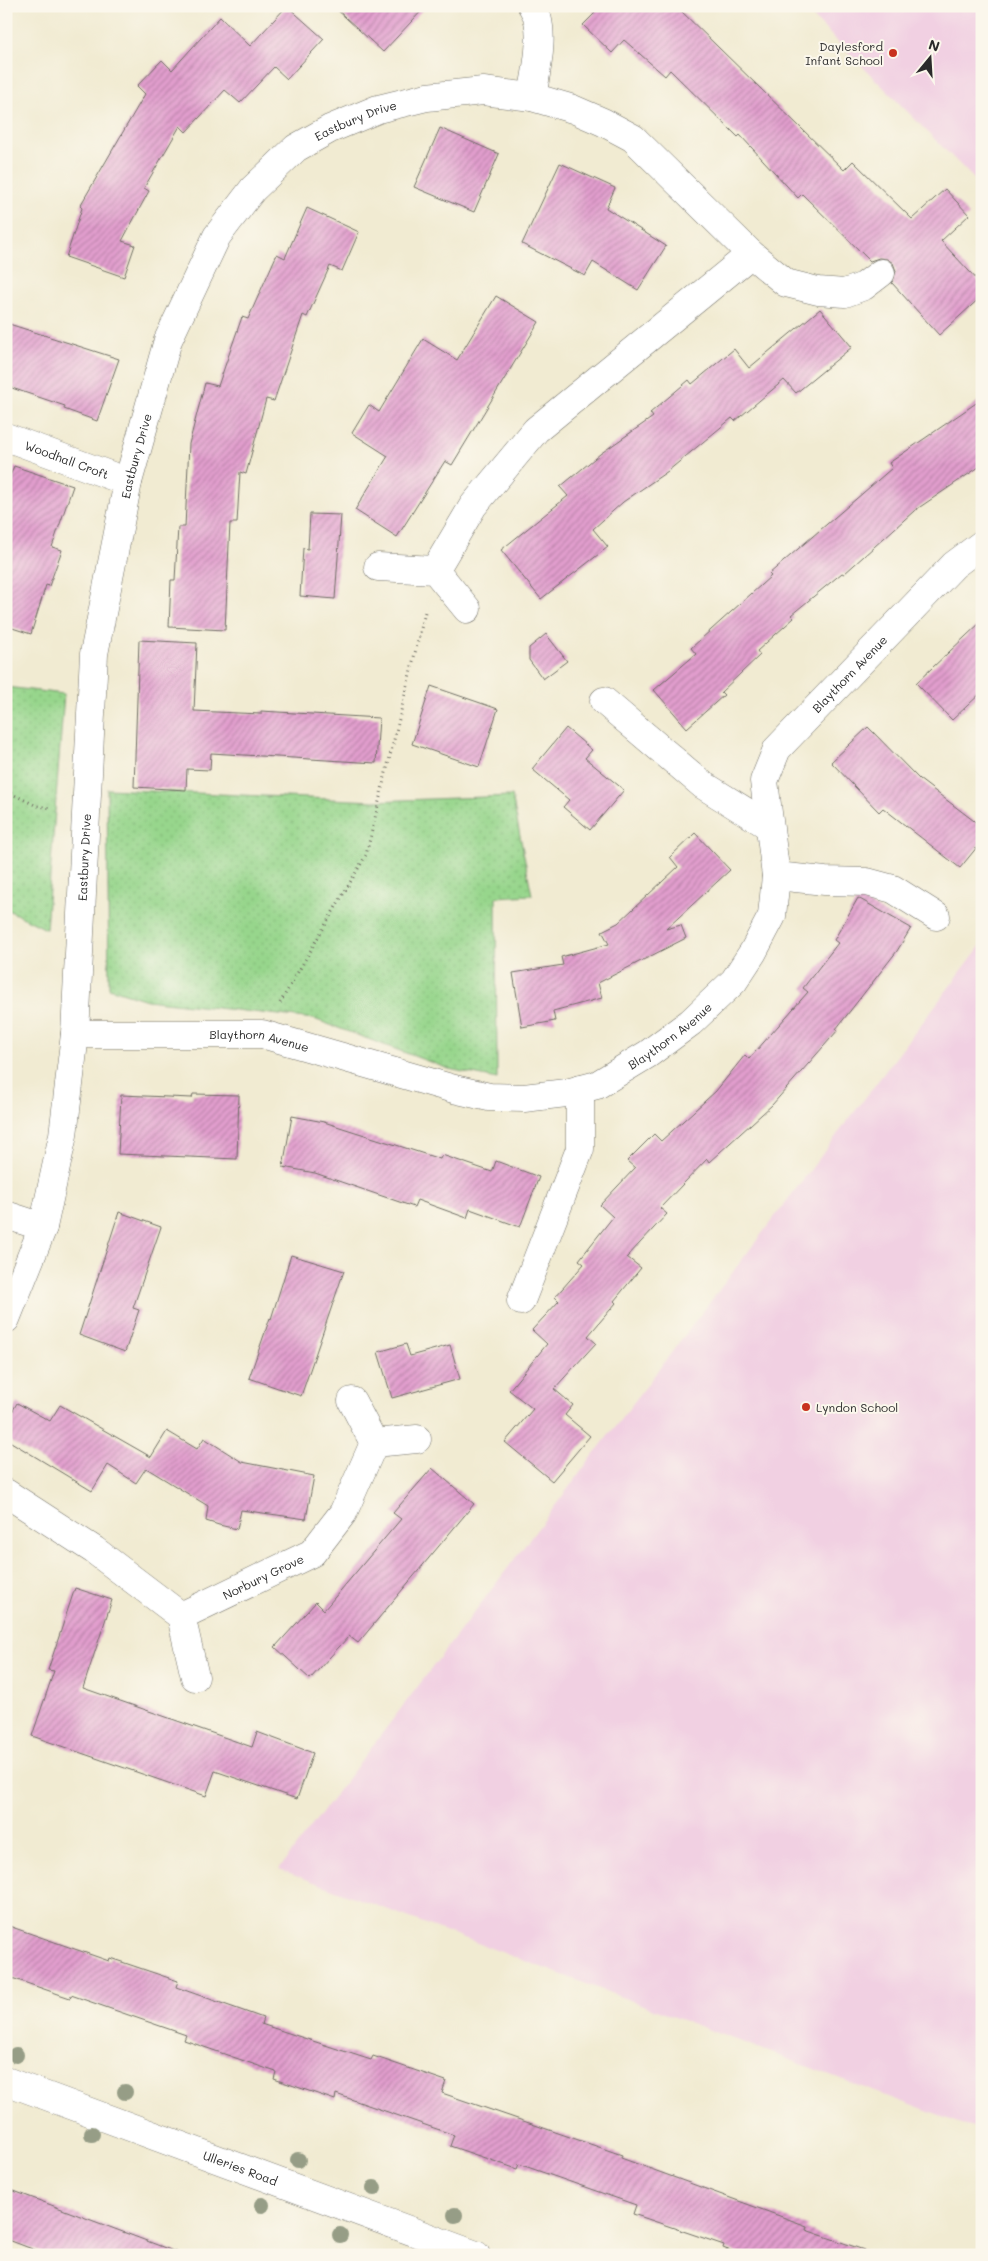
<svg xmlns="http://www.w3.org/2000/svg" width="988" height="2261" viewBox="0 0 988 2261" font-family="Mali,sans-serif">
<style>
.built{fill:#f1d0e2}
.park{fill:url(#park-dots);stroke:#61805c}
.building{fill:url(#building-hatch)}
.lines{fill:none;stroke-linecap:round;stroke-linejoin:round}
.minor-casing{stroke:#706e65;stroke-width:29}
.path{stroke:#706e65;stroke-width:3;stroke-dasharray:1 4;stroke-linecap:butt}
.minor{stroke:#fff;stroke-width:28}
.tree{fill:#969d86}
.poi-dot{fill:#c8321e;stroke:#fbf7ec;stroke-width:2}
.labels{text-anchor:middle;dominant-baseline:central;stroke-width:4;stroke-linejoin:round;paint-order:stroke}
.poi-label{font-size:12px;fill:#2b2b2b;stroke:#fbf7ec;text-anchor:end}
.street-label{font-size:12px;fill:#2b2b2b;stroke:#fbf7ec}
</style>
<defs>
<pattern id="park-dots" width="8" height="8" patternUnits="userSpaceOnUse" patternTransform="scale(1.25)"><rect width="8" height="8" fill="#97d68c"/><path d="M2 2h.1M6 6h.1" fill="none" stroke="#82b879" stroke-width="1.8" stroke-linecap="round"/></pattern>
<pattern id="building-hatch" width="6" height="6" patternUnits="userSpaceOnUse" patternTransform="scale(1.25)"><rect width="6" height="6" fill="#e29ece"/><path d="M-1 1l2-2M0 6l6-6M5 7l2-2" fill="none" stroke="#b781a7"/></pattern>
</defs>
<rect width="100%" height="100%" fill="#fbf7ec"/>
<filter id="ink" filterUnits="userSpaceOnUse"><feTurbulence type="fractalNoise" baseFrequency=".02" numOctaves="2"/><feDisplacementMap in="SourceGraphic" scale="10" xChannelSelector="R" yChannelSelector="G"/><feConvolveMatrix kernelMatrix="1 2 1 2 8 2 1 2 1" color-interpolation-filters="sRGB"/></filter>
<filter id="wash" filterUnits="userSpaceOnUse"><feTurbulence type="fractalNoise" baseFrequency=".0096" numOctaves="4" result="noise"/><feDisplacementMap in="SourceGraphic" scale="20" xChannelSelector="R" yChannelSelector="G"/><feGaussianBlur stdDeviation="1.12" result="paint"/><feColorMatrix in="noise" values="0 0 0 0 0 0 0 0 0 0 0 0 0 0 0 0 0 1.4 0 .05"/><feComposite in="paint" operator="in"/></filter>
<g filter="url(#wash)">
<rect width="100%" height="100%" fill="#f1ebd2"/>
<!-- built -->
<g class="built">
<path d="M802,6h180v181l-88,-89z"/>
<path d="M982,944v1185l-21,-5 -682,-255z"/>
</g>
<!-- park -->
<g class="park">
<path d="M6,687l58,7 -18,235 -40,-20z"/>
<path d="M107,789l267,12 138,-5 20,99 -36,2 1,182 -48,-10 -135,-50 -167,-19 -38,-12z"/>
</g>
<g id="blocks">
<!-- building -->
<g class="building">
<path d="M287,6l37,33 -37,40 -13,-12 -34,36 -15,-13 -39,42 -6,-6 -36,62 5,3 -27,50 13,4 -11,32 -58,-20 16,-49 -2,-2 65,-112 -8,-8 25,-26 10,10 48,-53 30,29z"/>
<path d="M333,6h93l-43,46z"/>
<path d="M587,6h89l168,164 9,-9 59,58 33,-30 24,26 -28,26 41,44v11l-43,39 -47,-52 4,-12 -3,-8 -6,-4 -8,-1 -9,3 -68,-67 -4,4 -58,-63 -2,2 -68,-67 -5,6 -41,-36 -12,13 -29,-28 12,-12z"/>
<path d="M440,128l59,26 -25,58 -60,-25z"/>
<path d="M560,163l55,25 -9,20 60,38 -28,44 -45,-28 -8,14 -63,-32z"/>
<path d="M307,208l52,24 -17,39 -12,-5 -23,51 -4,-2 -29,86 -8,-2 -20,75 -6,-2 -3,51h-7l-5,107 -56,-3 2,-47h4l3,-53h7l4,-83 16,-61 13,3 24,-69 6,2 29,-65 8,4z"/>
<path d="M496,296l43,26 -87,143 -7,-4 -48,76 -42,-27 33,-54 -36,-23 17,-28 10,7 44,-73 34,21z"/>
<path d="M820,309l32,38 -56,46 -12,-13 -49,41 -3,-3 -64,53 -45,31 -30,27 15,18 -67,52 -40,-49 67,-54 -8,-9 40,-33 53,-37 -3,-4 39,-33 3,4 42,-35 15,19z"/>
<path d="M6,323l113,36 -22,62 -33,-12 1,-3 -59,-20z"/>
<path d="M982,399v66l-68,46 -70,63 -2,-1 -51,42 3,3 -37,33 3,4 -39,37 3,3 -37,33 -33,-38 42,-36 -5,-6 80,-72 -2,-2 123,-106 -3,-5z"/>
<path d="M14,466l59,20 -21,61 10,3 -13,36 -3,-1 -15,49 -25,-8v-140z"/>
<path d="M310,514l31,1 -6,84 -35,-3 3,-48 5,1z"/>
<path d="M982,621v71l-30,28 -36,-37z"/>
<path d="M546,634l21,27 -24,18 -14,-19v-12z"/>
<path d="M139,640l58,3 -3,68 67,3v-3l118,7 -3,45 -165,-10 -1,17 -23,-1 -1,21 -52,-3z"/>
<path d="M431,686l67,23 -19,58 -67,-23z"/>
<path d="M868,727l51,52 63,48v14l-22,27 -77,-60 -4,4 -48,-50z"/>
<path d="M566,728l26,22 -7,8 39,32 -34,40 -27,-23 6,-7 -37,-31z"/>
<path d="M695,833l35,37 -64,59 15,-4 5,13 -88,45 4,15 -49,13 2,10 -33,6 -9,-54 50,-8 -2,-8 48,-13 -7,-13 16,-8 60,-56 -8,-10z"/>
<path d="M858,898l53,30 -14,23 -61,78 2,1 -66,75 -63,57 -2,-3 -47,49 7,6 -40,43 14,11 -27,33 2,2 -28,33 8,7 -42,46 19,16 -8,10 25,21 -38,45 -47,-39 28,-33 -24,-19 38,-46 -15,-14 27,-29 -4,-4 29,-33 -5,-4 34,-43 -13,-12 35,-37 -8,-7 27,-27 7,7 55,-50 29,-36 4,4 59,-67 -5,-4 35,-45 -4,-3z"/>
<path d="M193,1094l46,1 -2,64 -119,-5 3,-59 71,3z"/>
<path d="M292,1116l32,6 116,37 2,-4 50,17 4,-11 43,16 -19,50 -50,-18 -3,9 -50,-18 -3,7 -99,-34 -32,-6z"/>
<path d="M119,1212l42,15 -28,81 6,2 -14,42 -46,-17z"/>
<path d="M291,1255l53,16 -43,125 -52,-18 21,-60 1,1z"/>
<path d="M406,1344l4,12 40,-11 10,34 -68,19 -14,-46z"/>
<path d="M17,1403l33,18 10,-16 91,52 16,-26 30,18 7,-11 38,24 72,14 -8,43 -65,-9 -4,19 -18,-4 -13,-4 2,-15 -62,-38 -10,15 -28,-18 -16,26 -86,-52v-16z"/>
<path d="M432,1468l42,36 -116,139 -9,-7 -39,43 -35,-32 41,-45 8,8 77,-91 -8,-6z"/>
<path d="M75,1588l37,12 -29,88 169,59 5,-15 56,21 -16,46 -82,-28 -9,25 -174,-60 22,-65 -6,-1z"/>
<path d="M6,1925l103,36 1,-3 68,23 -2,6 87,31 -2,6 110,36 2,-4 73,25 -4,12 180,62 -1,3 186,68 -1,4 58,20 -1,5h-121l-19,-7 1,-3 -91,-31 3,-9 -117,-41 -2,5 -67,-23 4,-11 -118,-41 -1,6 -61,-21 2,-7 -92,-32 2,-5 -115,-40 -1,3 -64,-22z"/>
<path d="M6,2188l170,64 -1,3h-127l-42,-16z"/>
</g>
</g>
</g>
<g filter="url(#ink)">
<use href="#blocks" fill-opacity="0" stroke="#706e65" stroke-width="1"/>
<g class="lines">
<!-- minor casing -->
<g class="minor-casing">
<g id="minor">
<path d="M532,6c15,21 4,67 0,91"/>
<path id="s1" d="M6,437l122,45"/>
<path d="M378,567l57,3 32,39"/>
<path d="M435,570l38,-64 63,-76 215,-176"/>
<path d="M604,701l99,84 66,41"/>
<path d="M776,876l49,5 42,1 26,7 43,27"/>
<path id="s2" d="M75,1034h187l192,55 35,8 35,1 42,-5 31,-8 51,-31 43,-32 43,-41 19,-29 19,-36 4,-40 -12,-95 13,-32 177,-184 28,-21"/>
<path d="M6,1215l37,12"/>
<path d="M521,1301l59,-152v-60"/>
<path id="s3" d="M6,1319l37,-92 20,-92 12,-101 19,-380 34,-172 40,-142 49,-104 36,-47 43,-41 34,-19 48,-20 49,-12 56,-6 49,6 41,12 30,13 30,16 118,116 35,29 32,8 27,2 19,-7 17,-13"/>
<path d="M352,1401l22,42 43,-4"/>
<path d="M6,1493l88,57 87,66 14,61"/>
<path id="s4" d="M181,1616l131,-63 31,-40 31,-70"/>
<path id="s5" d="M6,2081l470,174"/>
</g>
</g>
<!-- path -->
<g class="path">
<path d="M6,791l31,15 15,2"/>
<path d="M280,1003l86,-148 59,-243"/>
</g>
<!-- minor -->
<use href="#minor" class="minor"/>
</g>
<!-- trees -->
<g class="tree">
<circle cx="16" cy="2055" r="8"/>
<circle cx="125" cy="2092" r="8"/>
<circle cx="92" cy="2134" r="8"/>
<circle cx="298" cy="2160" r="8"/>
<circle cx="374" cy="2188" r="8"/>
<circle cx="262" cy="2205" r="8"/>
<circle cx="455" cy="2215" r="8"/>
<circle cx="340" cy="2235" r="8"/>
</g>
</g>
<!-- markers -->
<g class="poi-dot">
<circle cx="893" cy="53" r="5"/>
<circle cx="806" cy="1407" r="5"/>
</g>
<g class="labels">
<!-- poi labels -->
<g class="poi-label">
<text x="883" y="46">Daylesford<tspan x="883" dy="14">Infant School</tspan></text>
<text x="816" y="1407" text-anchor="start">Lyndon School</text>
</g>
<!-- street labels -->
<g class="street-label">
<text stroke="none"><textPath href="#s3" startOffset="1298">Eastbury Drive</textPath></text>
<text stroke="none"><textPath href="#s3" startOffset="878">Eastbury Drive</textPath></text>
<text stroke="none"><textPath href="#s1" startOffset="65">Woodhall Croft</textPath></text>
<text stroke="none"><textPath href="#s2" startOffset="1055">Blaythorn Avenue</textPath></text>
<text stroke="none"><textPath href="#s3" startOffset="472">Eastbury Drive</textPath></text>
<text stroke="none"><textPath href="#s2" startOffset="620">Blaythorn Avenue</textPath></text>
<text stroke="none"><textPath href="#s2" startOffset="185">Blaythorn Avenue</textPath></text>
<text stroke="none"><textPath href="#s4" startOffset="91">Norbury Grove</textPath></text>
<text stroke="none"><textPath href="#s5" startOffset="250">Ulleries Road</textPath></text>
</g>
</g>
<!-- margin -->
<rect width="988" height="2261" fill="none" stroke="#fbf7ec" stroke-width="25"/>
<!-- north arrow -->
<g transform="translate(930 58) rotate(18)" stroke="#fbf7ec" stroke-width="4" paint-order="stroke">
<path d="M0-4L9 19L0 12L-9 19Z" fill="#2b2b2b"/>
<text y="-8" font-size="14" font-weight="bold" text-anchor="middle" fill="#2b2b2b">N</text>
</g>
</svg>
